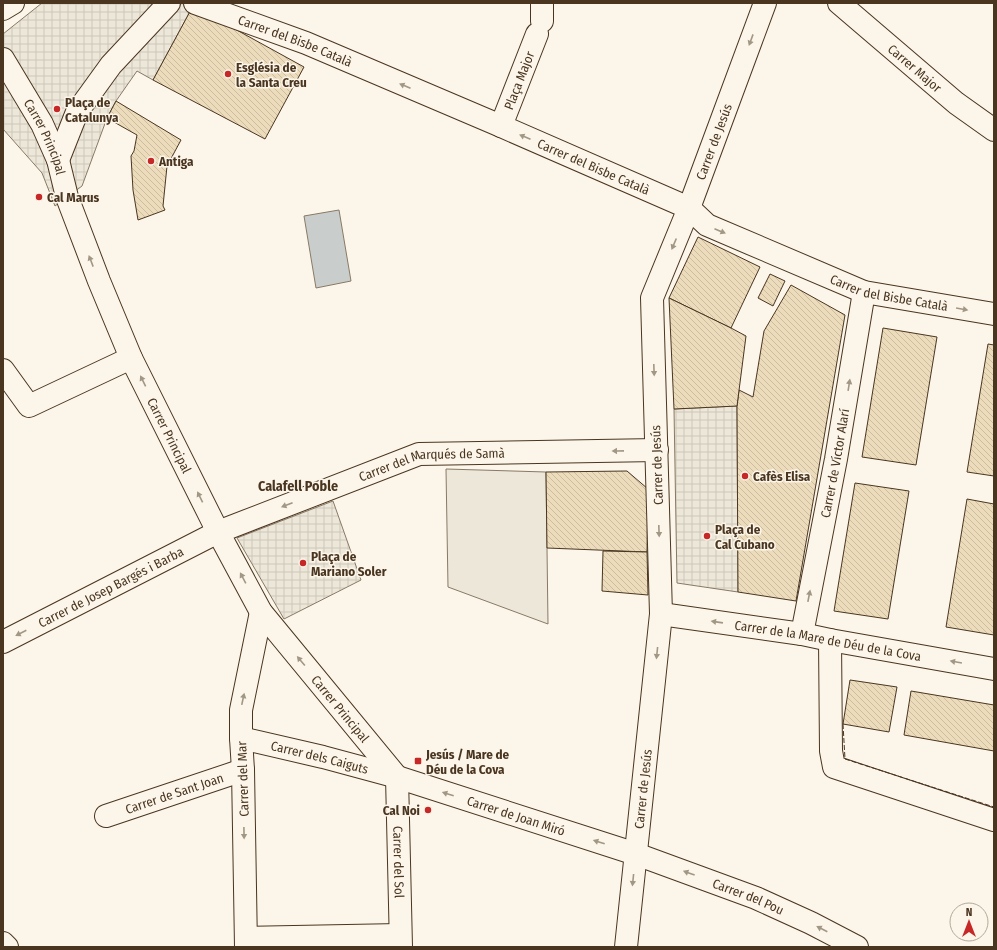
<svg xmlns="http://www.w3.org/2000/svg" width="997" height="950" viewBox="0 0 997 950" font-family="'Fira Sans Condensed',sans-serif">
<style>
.parking{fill:#ede7d9;stroke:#887966}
.plaza{fill:url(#plaza-grid);stroke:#887966}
.water{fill:#c9cecd;stroke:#887966}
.building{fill:url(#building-back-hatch);stroke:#4a3520}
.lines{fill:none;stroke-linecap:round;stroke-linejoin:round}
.minor-casing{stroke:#4a3520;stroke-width:24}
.minor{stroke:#fbf6e9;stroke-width:22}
.fence{stroke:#4a3520;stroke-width:1;stroke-dasharray:5 2;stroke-linecap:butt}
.oneway{fill:#a29684}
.poi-dot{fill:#c62828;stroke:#fbf6e9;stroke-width:1.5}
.labels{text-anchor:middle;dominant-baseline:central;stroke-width:3;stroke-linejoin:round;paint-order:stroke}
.street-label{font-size:13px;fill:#4a3520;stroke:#fbf6e9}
.poi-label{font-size:13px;font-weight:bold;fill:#4a3520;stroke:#fbf6e9;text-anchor:start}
.neighbourhood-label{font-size:14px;font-weight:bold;fill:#4a3520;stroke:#fbf6e9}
</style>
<defs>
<pattern id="plaza-grid" width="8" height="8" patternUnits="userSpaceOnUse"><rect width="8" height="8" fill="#ede7d9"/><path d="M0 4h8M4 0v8" fill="none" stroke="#cdc7ba"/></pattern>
<pattern id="building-back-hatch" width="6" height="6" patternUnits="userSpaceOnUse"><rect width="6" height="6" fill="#ecdcbc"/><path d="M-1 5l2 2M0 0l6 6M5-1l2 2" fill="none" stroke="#ccbda1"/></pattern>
</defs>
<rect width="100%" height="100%" fill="#fbf6e9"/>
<!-- parking -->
<path class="parking" d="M446,469l100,3 2,152 -100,-37z"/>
<!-- plaza -->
<g class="plaza">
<path d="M42,3h155l-4,3 -40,74 -16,-9 -21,30 -9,17 -25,68 -27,20 -13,-33 -39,-44v-95z"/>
<path d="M737,406l1,186 -61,-9 -3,-174z"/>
<path d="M333,501l28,79 -77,39 -47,-81z"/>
</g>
<!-- water -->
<path class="water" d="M339,210l12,71 -35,7 -12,-72z"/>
<!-- building -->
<g class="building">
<path d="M193,6l111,61 -39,72 -112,-59z"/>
<path d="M116,101l65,39 -14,26 -4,40 2,4 -27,10 -5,-30 -2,-34 3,-5 3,-16 -16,-9 -14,-8z"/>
<path d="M698,237l62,30 -29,61 -62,-30z"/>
<path d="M770,274l15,7 -12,25 -15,-8z"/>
<path d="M791,285l54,30 -49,286 -58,-9 -1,-186 2,-16 14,7 11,-66z"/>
<path d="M669,298l62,30 15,8 -9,70 -63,3z"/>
<path d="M883,328l54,9 -21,128 -54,-8z"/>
<path d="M988,344l6,1v131l-27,-4z"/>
<path d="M627,471l21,18 -1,63 -100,-4 -1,-76z"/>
<path d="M855,483l54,8 -21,128 -54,-8z"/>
<path d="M967,499l27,5v131l-48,-8z"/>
<path d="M603,551l44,1 1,43 -46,-4z"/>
<path d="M850,680l47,7 -8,45 -46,-8z"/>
<path d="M911,691l83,14v46l-90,-16z"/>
</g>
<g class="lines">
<!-- minor casing -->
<g class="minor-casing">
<g id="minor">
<path id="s1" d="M195,3l111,40 195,83 188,82 18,17 157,67 130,22"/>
<path id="s2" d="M839,3l117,100 38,27"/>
<path d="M3,9l10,-6"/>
<path d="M542,21v-18"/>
<path id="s3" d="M3,59l39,65 16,36 9,37 32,84 32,77 87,174 43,80 136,165"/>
<path id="s4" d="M501,126l36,-92"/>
<path d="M58,160l19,-48 34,-47 58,-62"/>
<path d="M3,370l26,36 102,-48"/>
<path id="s5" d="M661,614l141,20 28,6 164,29"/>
<path id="s6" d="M802,634l34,-175 28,-167"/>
<path d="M830,640l1,111 3,16 160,53"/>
<path id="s7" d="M3,642l215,-110 201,-78 238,-4"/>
<path id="s8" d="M241,738l82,19 74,20 239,77 120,44 55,25 46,24"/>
<path id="s9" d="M397,777l4,170"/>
<path id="s10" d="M106,816l137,-46"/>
<path d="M246,938l154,-3"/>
<path d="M3,943l4,4"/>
<path d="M246,947l-3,-177 -2,-32v-28l20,-98"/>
<path id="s11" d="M626,947l35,-333 -9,-316 37,-90 76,-205"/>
</g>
</g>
<!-- minor -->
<use href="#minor" class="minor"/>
<!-- fence -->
<path class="fence" d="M843,724l2,35 149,48"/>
</g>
<!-- one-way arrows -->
<defs><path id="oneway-solid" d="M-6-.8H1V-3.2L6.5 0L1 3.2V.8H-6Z"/></defs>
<g class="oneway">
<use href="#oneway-solid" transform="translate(751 40) rotate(110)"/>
<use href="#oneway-solid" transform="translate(405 86) rotate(-157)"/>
<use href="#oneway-solid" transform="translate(525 137) rotate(-157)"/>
<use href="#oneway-solid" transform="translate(720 231) rotate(23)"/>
<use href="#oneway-solid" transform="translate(674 244) rotate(113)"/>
<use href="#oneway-solid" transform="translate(91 261) rotate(-111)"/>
<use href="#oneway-solid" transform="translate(962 309) rotate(10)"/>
<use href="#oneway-solid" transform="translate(654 370) rotate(88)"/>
<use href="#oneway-solid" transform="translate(143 381) rotate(-116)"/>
<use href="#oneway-solid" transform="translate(849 385) rotate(-81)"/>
<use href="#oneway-solid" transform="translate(618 451) rotate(179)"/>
<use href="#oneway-solid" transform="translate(200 497) rotate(-116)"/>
<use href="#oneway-solid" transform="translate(287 505) rotate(159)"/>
<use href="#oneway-solid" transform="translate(659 531) rotate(88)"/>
<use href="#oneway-solid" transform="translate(243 578) rotate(-118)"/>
<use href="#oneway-solid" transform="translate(809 596) rotate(-79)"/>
<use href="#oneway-solid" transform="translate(717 622) rotate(-172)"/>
<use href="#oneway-solid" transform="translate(21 633) rotate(153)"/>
<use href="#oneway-solid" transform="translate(657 653) rotate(96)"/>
<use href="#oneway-solid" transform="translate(301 661) rotate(-130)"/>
<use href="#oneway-solid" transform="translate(956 662) rotate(-170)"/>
<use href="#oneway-solid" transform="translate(243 699) rotate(-78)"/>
<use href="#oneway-solid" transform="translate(448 794) rotate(-162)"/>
<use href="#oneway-solid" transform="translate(244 833) rotate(89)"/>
<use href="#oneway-solid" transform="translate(599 842) rotate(-162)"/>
<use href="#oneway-solid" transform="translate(689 873) rotate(-160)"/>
<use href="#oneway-solid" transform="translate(633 880) rotate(96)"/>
<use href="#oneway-solid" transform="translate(822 929) rotate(-153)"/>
</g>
<!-- markers -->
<g class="poi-dot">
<circle cx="228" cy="74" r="4"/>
<circle cx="57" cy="109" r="4"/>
<circle cx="151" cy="161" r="4"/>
<circle cx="39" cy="197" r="4"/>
<circle cx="745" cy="476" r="4"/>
<circle cx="707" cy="536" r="4"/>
<circle cx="303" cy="563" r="4"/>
<rect x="414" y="757" width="8" height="8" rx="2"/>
<circle cx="428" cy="810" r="4"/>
</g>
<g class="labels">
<!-- street labels -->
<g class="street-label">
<text stroke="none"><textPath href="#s1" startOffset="107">Carrer del Bisbe Català</textPath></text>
<text stroke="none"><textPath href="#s2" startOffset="100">Carrer Major</textPath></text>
<text stroke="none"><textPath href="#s4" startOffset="49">Plaça Major</textPath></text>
<text stroke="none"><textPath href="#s3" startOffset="89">Carrer Principal</textPath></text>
<text stroke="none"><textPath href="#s11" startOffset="819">Carrer de Jesús</textPath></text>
<text stroke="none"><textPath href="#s1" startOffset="431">Carrer del Bisbe Català</textPath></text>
<text stroke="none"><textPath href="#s1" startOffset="755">Carrer del Bisbe Català</textPath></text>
<text stroke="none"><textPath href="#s3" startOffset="413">Carrer Principal</textPath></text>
<text stroke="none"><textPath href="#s6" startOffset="174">Carrer de Víctor Alarí</textPath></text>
<text transform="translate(657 465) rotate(-92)">Carrer de Jesús</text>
<text stroke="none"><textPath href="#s7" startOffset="468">Carrer del Marqués de Samà</textPath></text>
<text stroke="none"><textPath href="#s7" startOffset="121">Carrer de Josep Bargés i Barba</textPath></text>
<text stroke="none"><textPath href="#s5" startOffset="169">Carrer de la Mare de Déu de la Cova</textPath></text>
<text stroke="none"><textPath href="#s3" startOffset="737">Carrer Principal</textPath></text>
<text stroke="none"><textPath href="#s8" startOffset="81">Carrer dels Caiguts</textPath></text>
<text transform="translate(243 779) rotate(-92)">Carrer del Mar</text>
<text stroke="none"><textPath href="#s11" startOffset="159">Carrer de Jesús</textPath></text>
<text stroke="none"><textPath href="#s10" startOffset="72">Carrer de Sant Joan</textPath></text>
<text stroke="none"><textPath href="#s8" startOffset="286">Carrer de Joan Miró</textPath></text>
<text stroke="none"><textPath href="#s9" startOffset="85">Carrer del Sol</textPath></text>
<text stroke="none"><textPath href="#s8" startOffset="532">Carrer del Pou</textPath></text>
</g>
<!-- poi labels -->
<g class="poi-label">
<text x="236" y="67">Església de<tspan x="236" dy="15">la Santa Creu</tspan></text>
<text x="65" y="102">Plaça de<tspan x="65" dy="15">Catalunya</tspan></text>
<text x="159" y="161">Antiga</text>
<text x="47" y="197">Cal Marus</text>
<text x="753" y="476">Cafès Elisa</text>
<text x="715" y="529">Plaça de<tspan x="715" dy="15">Cal Cubano</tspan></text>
<text x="311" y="556">Plaça de<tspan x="311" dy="15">Mariano Soler</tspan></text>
<text x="426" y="754">Jesús / Mare de<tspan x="426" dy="15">Déu de la Cova</tspan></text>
<text x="420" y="810" text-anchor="end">Cal Noi</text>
</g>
<!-- neighbourhood labels -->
<g class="neighbourhood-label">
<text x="298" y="486">Calafell Poble</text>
</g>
</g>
<!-- border -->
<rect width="997" height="950" fill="none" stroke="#4a3520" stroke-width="8"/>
<!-- north arrow -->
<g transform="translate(969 922)"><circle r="19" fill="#fbf6e9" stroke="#b4a999"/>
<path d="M0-3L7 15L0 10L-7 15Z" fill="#c62828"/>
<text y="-6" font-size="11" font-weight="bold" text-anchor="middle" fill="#4a3520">N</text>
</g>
</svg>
